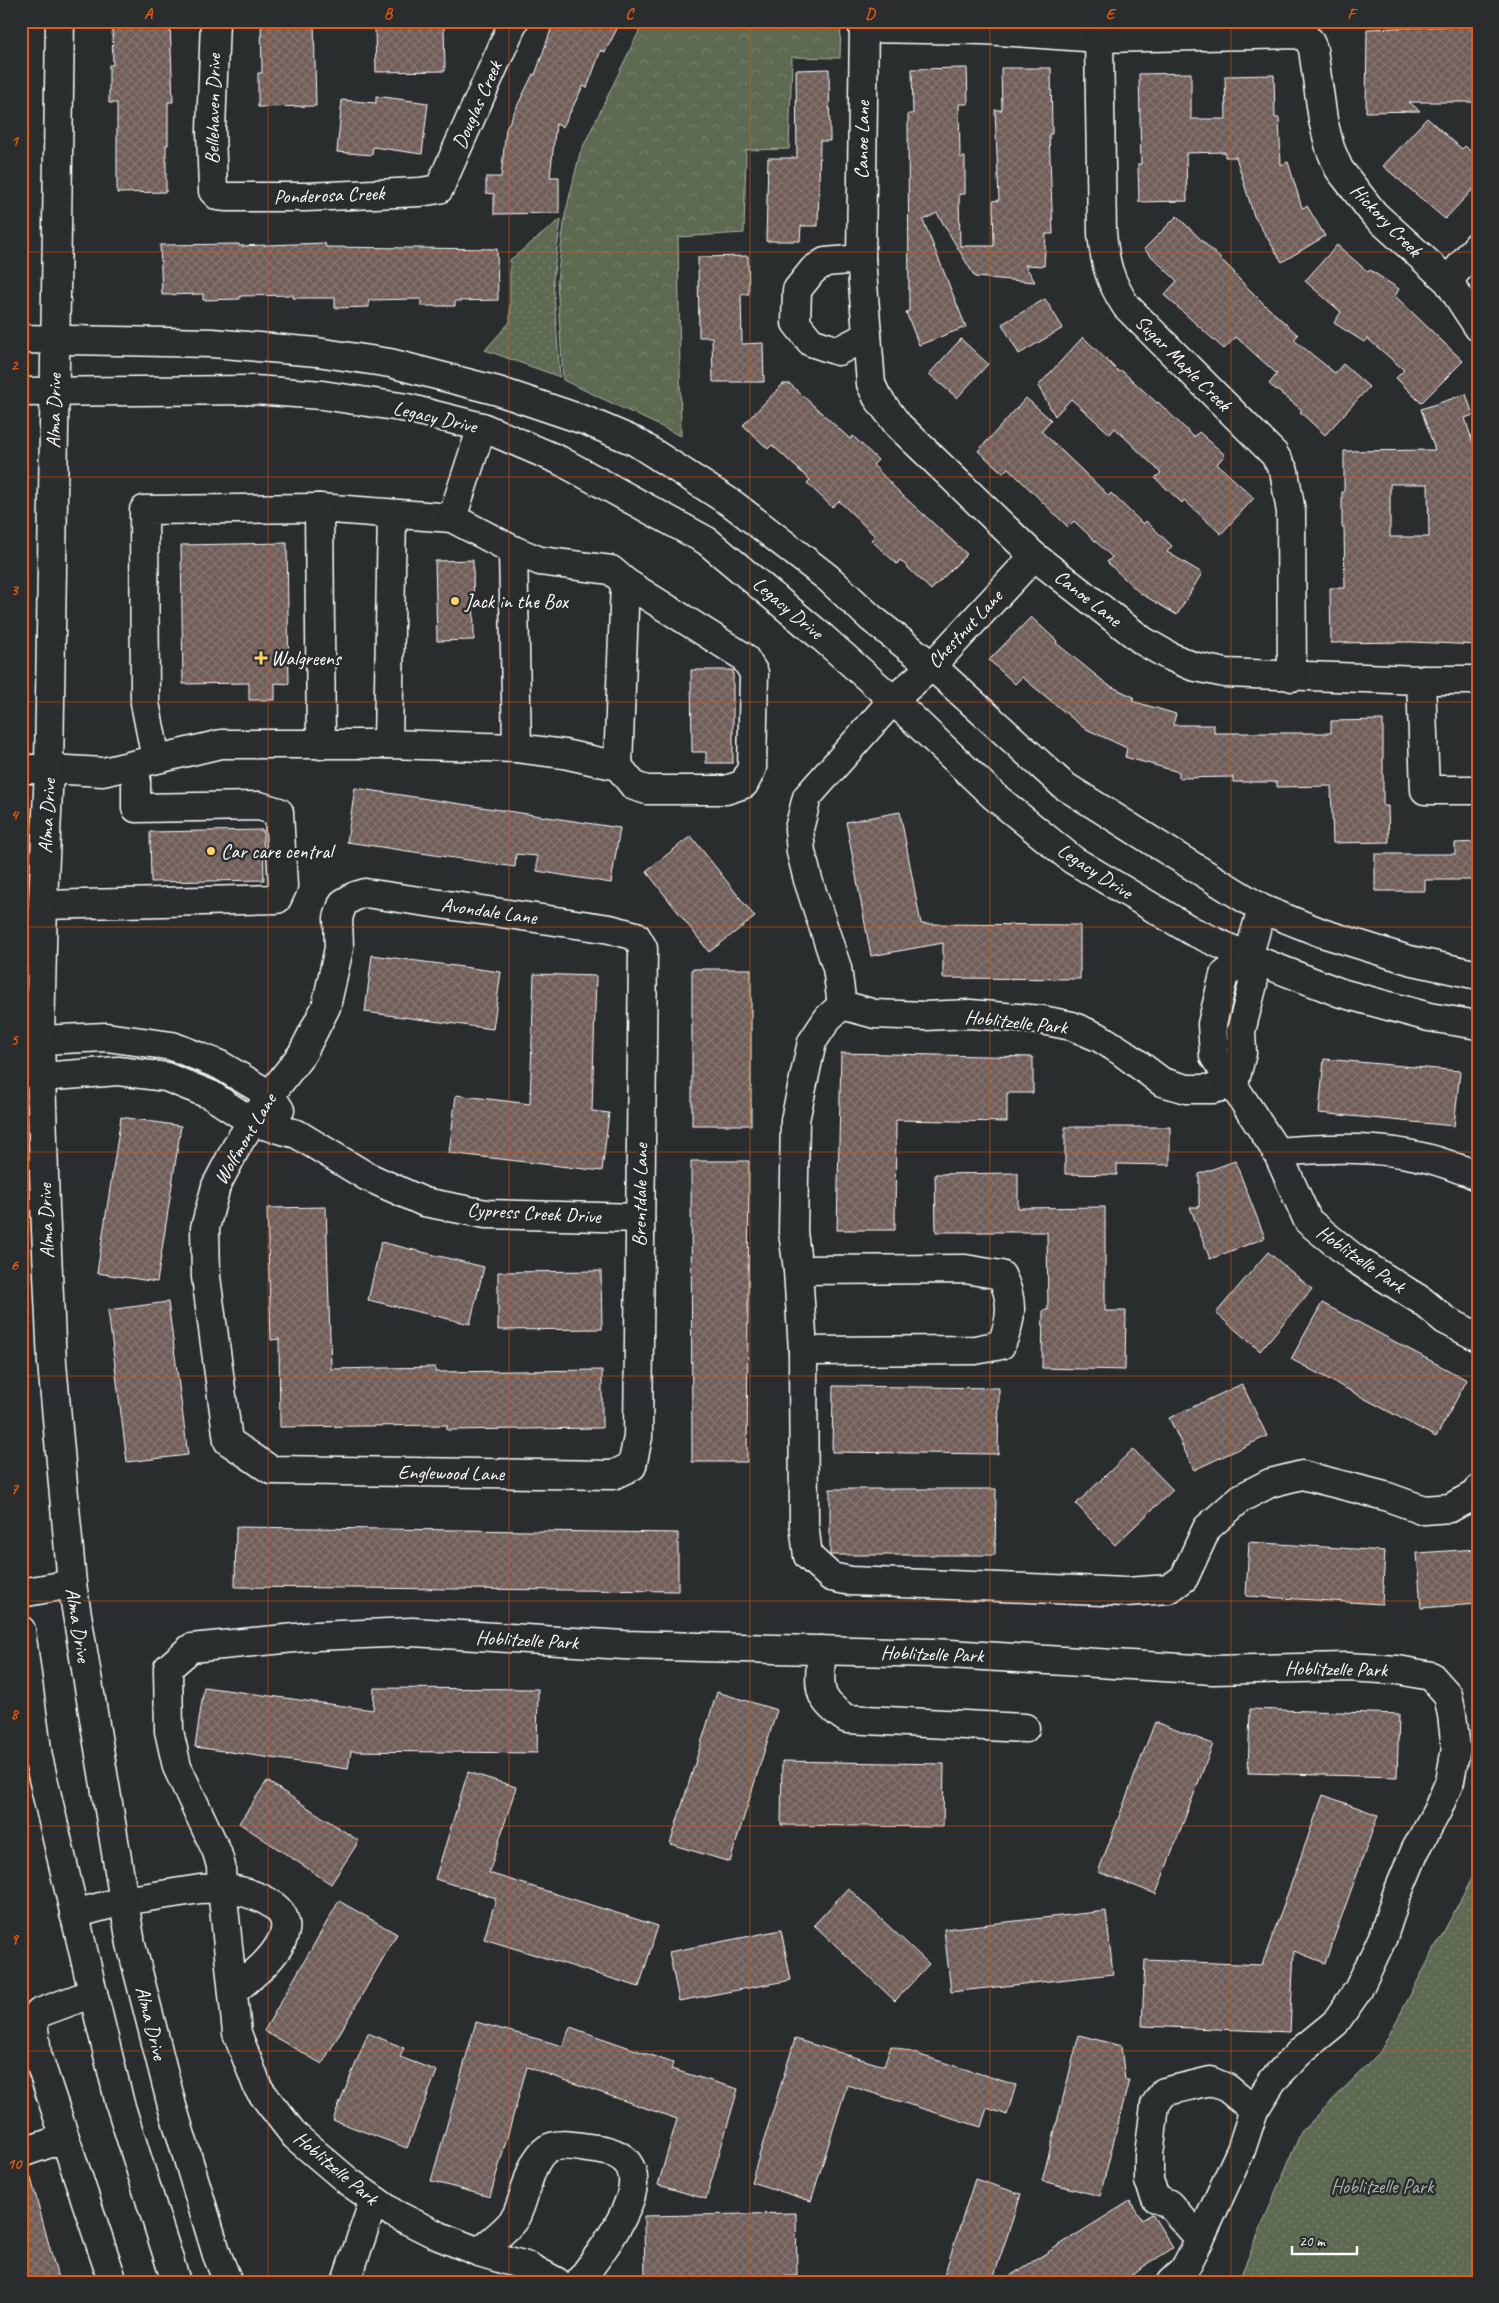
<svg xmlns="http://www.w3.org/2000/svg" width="1499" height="2303" viewBox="0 0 1499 2303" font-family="Caveat,sans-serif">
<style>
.green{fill:url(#green-dots);stroke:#aeb4a8}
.forest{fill:url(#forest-crowns);stroke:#aeb4a8}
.building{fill:url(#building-cross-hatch);stroke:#fff;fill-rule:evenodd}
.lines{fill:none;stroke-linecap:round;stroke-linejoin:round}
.minor-casing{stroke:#fff;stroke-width:31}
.major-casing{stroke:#fff;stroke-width:31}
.minor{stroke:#2a2d2e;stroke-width:28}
.major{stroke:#2a2d2e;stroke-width:28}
.grid{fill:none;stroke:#e8590c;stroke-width:1;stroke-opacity:0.55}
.poi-dot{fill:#ffd166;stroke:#2a2d2e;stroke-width:2}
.labels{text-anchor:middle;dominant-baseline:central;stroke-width:5;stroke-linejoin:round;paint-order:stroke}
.street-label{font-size:20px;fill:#fff;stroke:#2a2d2e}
.poi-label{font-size:20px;fill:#fff;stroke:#2a2d2e;text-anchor:start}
.park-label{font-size:20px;fill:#aeb4a8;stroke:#2a2d2e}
.neatline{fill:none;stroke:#e8590c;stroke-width:2}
.grid-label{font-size:16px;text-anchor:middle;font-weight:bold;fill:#e8590c}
</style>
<defs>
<pattern id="green-dots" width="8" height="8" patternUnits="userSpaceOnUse" patternTransform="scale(1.25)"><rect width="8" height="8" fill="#5d6951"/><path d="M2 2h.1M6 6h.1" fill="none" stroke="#75806b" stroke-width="1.8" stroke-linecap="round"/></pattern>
<pattern id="forest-crowns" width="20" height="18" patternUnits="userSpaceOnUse" patternTransform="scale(1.25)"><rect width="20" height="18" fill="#5d6951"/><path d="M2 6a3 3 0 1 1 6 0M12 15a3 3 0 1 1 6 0" fill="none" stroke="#75806b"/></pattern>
<pattern id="building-cross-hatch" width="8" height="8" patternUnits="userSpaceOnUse" patternTransform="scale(1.25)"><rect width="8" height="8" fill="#6f5d59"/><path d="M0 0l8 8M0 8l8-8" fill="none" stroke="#857572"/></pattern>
</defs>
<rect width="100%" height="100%" fill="#2a2d2e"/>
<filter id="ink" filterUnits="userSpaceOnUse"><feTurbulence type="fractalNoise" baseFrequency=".02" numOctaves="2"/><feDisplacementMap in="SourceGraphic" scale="10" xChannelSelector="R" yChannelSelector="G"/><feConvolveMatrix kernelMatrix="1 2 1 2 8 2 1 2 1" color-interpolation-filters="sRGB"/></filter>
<g filter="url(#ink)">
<!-- green -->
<g class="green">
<path d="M561,219l-8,61 7,97 -75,-27 25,-28v-62z"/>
<path d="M1478,1867v415h-240l63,-150 79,-80z"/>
</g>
<!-- forest -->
<path class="forest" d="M644,21h197l-1,37 -48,-1 -3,92 -43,1 -2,83 -66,4 3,199 -118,-56 -6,-99 8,-66 15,-62z"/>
<!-- building -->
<g class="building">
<path d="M261,21h53l2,85 -58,1v-34h4z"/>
<path d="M554,21h67l-16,31 -4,-2 -14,38 -4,-2 -20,41 -7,-3 -6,53h9v36l-65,1v-20l-8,-1v-16h15l5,-48 27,-55 2,1z"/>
<path d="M170,23l3,79h-5v43h-2v47l-49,1v-90h-8v-38h4l-1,-41z"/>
<path d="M1478,25v77h-69l11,9 -54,1 1,-83z"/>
<path d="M444,26l1,45 -69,1 -1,-45z"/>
<path d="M967,68l1,36h-9l1,53h5v37h-6l1,52h34l-1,-45 6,-1 -4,-90h7l-1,-42h50l1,66h-3l4,100h-7l-2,32 -19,-1 10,17 -60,-5 -38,-64 -14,7 43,107 -47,18 -13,-33 3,-1 -1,-197h5l-1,-45z"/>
<path d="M829,69l1,72h-10l-2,85h-17l-1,15h-34l2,-83h29l-1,-88z"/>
<path d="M1191,73v46h35l-1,-43 49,-1 1,43h4l2,47 7,-3 14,46 5,-2 18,30 -43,26 -28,-46 -18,-59h-11v-5l-39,1 1,48 -48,1 -1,-38h3l-2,-90z"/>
<path d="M376,96l52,7 -6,51 -49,-7 -1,8 -35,-3 5,-52 34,3z"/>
<path d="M1427,118l35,31 3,-3 13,12v26l-33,35 -62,-53z"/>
<path d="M1177,216l58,57 -1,1 31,31 33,30 -4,5 41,33 8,-9 26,23 -44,48 -25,-23 2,-2 -33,-26 8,-10 -41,-37 -12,12 -60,-54 13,-14 -33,-32z"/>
<path d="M325,243l1,4 171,2 1,51 -43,1v5h-34v-7l-52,1v7l-34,1v-10h-42v-3l-53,1v3l-37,1v-6l-41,1 -2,-50 79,-1v2z"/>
<path d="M1337,245l31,27 2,-2 29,19 -4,7 68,65 -42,42 -25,-25 8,-8 -37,-32 -3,4 -30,-19 7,-11 -36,-31z"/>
<path d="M748,256l1,38h-8l1,50 21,-1 1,39h-51l-1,-45h-13l-1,-80z"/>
<path d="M1045,299l18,29 -44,26 -17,-30z"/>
<path d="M1083,337l36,35 2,-2 36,33 1,-1 36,35 5,-5 26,23 -8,9 37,34 -33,36 -37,-34 -2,3 -27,-25 6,-5 -46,-45 -5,6 -39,-35 -16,17 -17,-30z"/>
<path d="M961,339l27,25 -31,34 -28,-24z"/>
<path d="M783,384h7l60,55 3,-3 25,24 -5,5 28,29 66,60 -36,36 -31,-30 -3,4 -26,-24 4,-4 -36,-35 -7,6 -25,-24 3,-3 -38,-35 -4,4 -25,-24z"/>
<path d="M1466,394l7,21 -8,3 10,32h3v195l-66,-3 -81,1 -1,-55h15l-1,-61h-2v-35h2v-41l91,-1 -14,-41zM1390,484h38l1,53h-39z"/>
<path d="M1026,398l25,22 -10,11 68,65 2,-3 32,31 3,-3 26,25 -5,6 35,21 -25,42 -37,-22 -33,-31 5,-5 -38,-36 -6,6 -60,-59 -5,5 -25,-22z"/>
<path d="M287,543l2,141 -14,-1v17h-26v-17l-66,1 -2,-139z"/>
<path d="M473,560l1,80 -37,1 -2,-80z"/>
<path d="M1031,617l26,24 -1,2 52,42 26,12 -2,4 44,13 -3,11h41v8h117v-12l52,-1v86h5l1,36 -56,1 -2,-57 -54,1v-5h-44v-5l-54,1v-6l-54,-15 2,-9 -43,-20 -62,-51 -7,7 -26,-24z"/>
<path d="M691,670h42v93h-27v-11h-14z"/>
<path d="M355,788l265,40 -9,55 -74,-12v-15l-21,-2 -1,13 -168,-25z"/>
<path d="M900,812l21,112 159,1v54l-137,-1v-35l-72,13 -25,-134z"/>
<path d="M263,830l1,50 -113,2 -1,-50z"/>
<path d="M691,836l64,81 -46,35 -63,-81z"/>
<path d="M1478,842v38h-53v11h-50v-37h80v-11z"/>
<path d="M372,955l129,17 -8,57 -128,-17z"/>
<rect x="692" y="969" width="59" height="156"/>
<path d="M534,974l62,2 -4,135 17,2 -7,58 -153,-18 7,-58 74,9z"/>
<path d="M841,1053l192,4v36h-26v29l-111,-2 -1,110h-58z"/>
<path d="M1324,1059l136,12 -6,55 -135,-13z"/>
<path d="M121,1117l60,9 -24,156 -60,-9z"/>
<path d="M1065,1127h105v38l-53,-1v11l-52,-1z"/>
<path d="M691,1161h58l-2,301h-55z"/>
<path d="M1235,1161l30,77 -55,21 -20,-52h9v-33z"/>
<path d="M1018,1173v35l87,-1v104h21l-1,59 -83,-2 1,-58h5l-1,-78h-111l-1,-58z"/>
<path d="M326,1207l5,162 104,-2v5l167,-2v58l-155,2v-5l-167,2 -1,-88 -8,1 -4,-132z"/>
<path d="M381,1242l103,25 -14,57 -102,-24z"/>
<path d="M1268,1252l44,37 -52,62 -44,-38z"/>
<path d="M601,1271l1,58 -104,1v-58z"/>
<path d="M168,1302l20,153 -61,7 -19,-152z"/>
<path d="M1322,1303l145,77 -31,57 -145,-78z"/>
<path d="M1242,1384l25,52 -73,34 -25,-52z"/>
<path d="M833,1386l166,2 -1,66 -166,-2z"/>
<path d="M1133,1449l40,41 -58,55 -39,-41z"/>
<path d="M830,1489h166l-1,66h-165z"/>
<path d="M236,1527l442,6v58l-443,-4z"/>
<path d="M1249,1542l136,9 -3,53 -136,-8z"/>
<path d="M1478,1549v55l-57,4 -4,-55z"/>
<path d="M204,1687l169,23 1,-22 164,1 -1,64 -186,-2 -3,18 -153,-22z"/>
<path d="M717,1692l60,18 -47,152 -60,-18z"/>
<path d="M1250,1709l149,5 -2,63 -149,-4z"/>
<path d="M1155,1722l58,22 -57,150 -58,-22z"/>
<path d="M782,1761l162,3 -1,63 -162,-2z"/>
<path d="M468,1772l48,15 -27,86 169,53 -19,61 -155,-48 12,-41 -61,-19z"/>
<path d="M267,1781l92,60 -28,43 -92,-61z"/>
<path d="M1323,1795l55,20 -53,148 -31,-12 -4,81 -148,-6 3,-66 117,5z"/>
<path d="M848,1888l81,76 -34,37 -81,-76z"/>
<path d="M339,1901l58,33 -75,130 -58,-33z"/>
<path d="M1106,1911l7,63 -162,18 -7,-63z"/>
<path d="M781,1930l10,50 -112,21 -10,-49z"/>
<path d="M476,2022l87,24 7,-19 103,36 -2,6 67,20 -32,110 -48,-14 19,-66 -150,-52 -37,130 -59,-16z"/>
<path d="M368,2033l36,15 -4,9 37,14 -30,77 -74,-28z"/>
<path d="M1079,2035l42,11 4,34h4l-29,116 -58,-15z"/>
<path d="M795,2039l89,27 7,-20 125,39 -9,30 -20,-7 -6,19 -134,-42 -36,116 -60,-19z"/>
<path d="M28,2167l31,115h-38v-114z"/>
<path d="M975,2179l46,15 -29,88h-50z"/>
<path d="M1130,2201l12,19 10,-6 21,34 -54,34h-119z"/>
<path d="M796,2213l1,63 -152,3 -1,-63z"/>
</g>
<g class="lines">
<!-- minor casing -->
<g class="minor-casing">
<g id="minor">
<path d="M215,21l-4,109 2,61 5,5 9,1h79l114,-5 19,-3 75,-168"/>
<path d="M864,21l-3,238 10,125 6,13 21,28 136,131 109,85 26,15 23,10 33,7 196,7h57"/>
<path d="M863,28l121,2 115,8 200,-4 10,6 4,9 10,71 7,28 9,21 35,45 74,67 30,46"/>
<path d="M1099,38l3,195c3,30 7,47 24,73l148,148 10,17 7,41 1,165"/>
<path d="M861,259l-36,3 -12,8 -16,20 -1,33 15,19 27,9 29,-15"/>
<path d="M1448,281l30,-36"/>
<path d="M513,550l4,198"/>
<path d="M1034,556l-102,110 -39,34 -86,97 -8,32 2,23 7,28 29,88 5,37 33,9 50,2 45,-2 72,6 30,6 28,12 22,14 40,30 25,7h27l20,-5"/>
<path d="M1421,680l4,110h53"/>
<path d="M388,744l4,-230"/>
<path d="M321,745l-2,-237 133,10"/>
<path d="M156,759l-11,-56 -1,-193 175,-2"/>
<path d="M618,766l16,20 13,4h79l18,-6 8,-16 2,-95 -10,-16 -119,-75"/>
<path d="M49,769l54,3 118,-28h167l129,4 47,6 54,12 7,-184 -14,-12 -71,-9 -27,-11 -61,-32 30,-91"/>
<path d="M365,893l245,36 26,7 7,12 -5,489 -6,29 -19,9 -342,-5 -43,-29 -22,-164 -1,-49 11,-42 23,-44 31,-47 32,-41 24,-47 13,-59 -1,-30 5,-15 12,-7z"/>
<path d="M43,905l234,-6 6,-13 -4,-74 -20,-6 -123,2v-43"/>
<path d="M842,1005l-14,13 -16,24 -17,78 -2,112 5,38 5,81 1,173 4,32 23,21 20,4 275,11 43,-3 15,-11 23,-50 34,-30 29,-15 32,-8 83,21 39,14 26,-2 24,-13 4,-5"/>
<path d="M21,1046l19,-6 66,-3 66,9 48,19 50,30 10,15"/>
<path d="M21,1066l20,11 77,-6 48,6 45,18 41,27 45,12 69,42 58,26 62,12 154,4"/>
<path d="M1234,1084l8,-31 -1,-22 12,-47 -5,-27 -24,18 -12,49 2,32 63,96 31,69 47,38 67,42 23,19 33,17"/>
<path d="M1277,1152c60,-5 123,-7 180,16 7,2 15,5 21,9"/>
<path d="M798,1270l167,-1 36,6c13,25 11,45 0,70l-26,5 -172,1"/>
<path d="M21,1593l51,-9"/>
<path d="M821,1650c0,37 -8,47 26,69l178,9"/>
<path d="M123,1901l77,-12 22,-1 15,145 21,55 37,48 54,46 44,31 46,23 40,16 50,15 28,15"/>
<path d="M234,1991c17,-15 38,-30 48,-51 17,-36 -35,-49 -60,-52l-1,-22 -4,-14 -40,-85 -8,-36 -1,-63 23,-20 125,-12 96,-4 212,13 309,8 280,17 135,-3 50,3 33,6 17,19 4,20 4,33 -6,33 -13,30 -22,40 -19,46 -13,40 -25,53 -23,33 -33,27 -29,30 -19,30 -13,40 -41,89 -16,31 -13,12"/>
<path d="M93,1993l-54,20 -6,7 4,34 76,228"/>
<path d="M21,2153l44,-15"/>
<path d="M1200,2239l-31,-35 -13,-6 -7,-17v-26l6,-50 9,-13 46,-11 17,7 27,22"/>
<path d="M479,2252c11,-10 28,-22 36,-34 11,-19 13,-56 32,-69 13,-8 35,-1 49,0 82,10 6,101 -17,133"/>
<path d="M346,2282l28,-82"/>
</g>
</g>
<!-- major casing -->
<g class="major-casing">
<g id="major">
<path d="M60,21l-11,748 -6,132 -3,139 5,167 7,156 20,221 59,360 41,162 45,149 11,27"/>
<path d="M21,339l191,4 105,9 73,11 108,28 89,30 49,21 98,63 94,73 43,40 61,48 131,119 105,66 94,58 60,24 87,27 69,15"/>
<path d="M21,392l233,-2 68,5 85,13 75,19 77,33 148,81 116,97 70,62 101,96 79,64 119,71 56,26 93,36 88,24 49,8"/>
<path d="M21,769h28"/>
<path d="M1248,957l14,-48"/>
<path d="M21,1630l17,127 55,236 27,111 56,178"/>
<path d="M74,1914l49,-13"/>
</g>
</g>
<!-- minor -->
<use href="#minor" class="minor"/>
<!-- major -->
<use href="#major" class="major"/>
</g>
</g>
<!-- grid -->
<path class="grid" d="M268,21v2261M509,21v2261M750,21v2261M990,21v2261M1231,21v2261M21,252h1457M21,477h1457M21,702h1457M21,927h1457M21,1152h1457M21,1376h1457M21,1601h1457M21,1826h1457M21,2051h1457"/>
<!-- markers -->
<g class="poi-dot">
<circle cx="455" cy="601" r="5"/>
<path d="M258.5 650.5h5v5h5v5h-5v5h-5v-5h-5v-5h5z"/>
<circle cx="211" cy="851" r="5"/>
</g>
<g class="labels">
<!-- street labels -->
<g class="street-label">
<text transform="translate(477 105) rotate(-66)">Douglas Creek</text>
<text transform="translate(213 109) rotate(-89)">Bellehaven Drive</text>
<text transform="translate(862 140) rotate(-89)">Canoe Lane</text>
<text transform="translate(329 195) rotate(-2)">Ponderosa Creek</text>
<text transform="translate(1386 220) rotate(46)">Hickory Creek</text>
<text transform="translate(1183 363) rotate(45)">Sugar Maple Creek</text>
<text transform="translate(54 411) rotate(-89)">Alma Drive</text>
<text transform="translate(435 417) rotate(13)">Legacy Drive</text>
<text transform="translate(1088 598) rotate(38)">Canoe Lane</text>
<text transform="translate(788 608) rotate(40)">Legacy Drive</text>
<text transform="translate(965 629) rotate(-47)">Chestnut Lane</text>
<text transform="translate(47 816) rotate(-87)">Alma Drive</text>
<text transform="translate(1095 871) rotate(33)">Legacy Drive</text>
<text transform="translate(489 911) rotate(8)">Avondale Lane</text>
<text transform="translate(1016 1022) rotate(6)">Hoblitzelle Park</text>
<text transform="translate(245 1139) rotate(-59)">Wolfmont Lane</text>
<text transform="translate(640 1195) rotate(-89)">Brentdale Lane</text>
<text transform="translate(534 1213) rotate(3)">Cypress Creek Drive</text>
<text transform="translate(46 1221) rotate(-92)">Alma Drive</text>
<text transform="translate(1361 1259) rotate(35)">Hoblitzelle Park</text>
<text transform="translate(451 1473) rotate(1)">Englewood Lane</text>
<text transform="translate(78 1625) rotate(81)">Alma Drive</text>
<text transform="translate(527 1640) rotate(3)">Hoblitzelle Park</text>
<text transform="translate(932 1654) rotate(2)">Hoblitzelle Park</text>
<text transform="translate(1336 1669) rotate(1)">Hoblitzelle Park</text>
<text transform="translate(151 2023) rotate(76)">Alma Drive</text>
<text transform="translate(336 2168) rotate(40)">Hoblitzelle Park</text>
</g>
<!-- poi labels -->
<g class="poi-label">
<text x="465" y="601">Jack in the Box</text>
<text x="271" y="658">Walgreens</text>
<text x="221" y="851">Car care central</text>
</g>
<!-- park labels -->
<g class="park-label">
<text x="1382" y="2186">Hoblitzelle Park</text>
</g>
</g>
<!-- margin -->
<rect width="1499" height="2303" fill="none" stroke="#2a2d2e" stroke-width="55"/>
<!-- scale -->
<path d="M1292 2246v8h65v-8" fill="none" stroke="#ffffff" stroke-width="2.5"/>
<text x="1299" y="2246" font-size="15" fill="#ffffff" stroke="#2a2d2e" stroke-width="4" paint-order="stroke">20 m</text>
<rect x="28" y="28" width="1444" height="2248" class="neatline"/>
<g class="grid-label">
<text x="148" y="19">A</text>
<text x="388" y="19">B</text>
<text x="629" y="19">C</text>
<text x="870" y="19">D</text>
<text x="1110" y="19">E</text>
<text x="1351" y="19">F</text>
<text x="14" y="146">1</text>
<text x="14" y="370">2</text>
<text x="14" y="595">3</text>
<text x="14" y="820">4</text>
<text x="14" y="1045">5</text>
<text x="14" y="1270">6</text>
<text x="14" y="1494">7</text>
<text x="14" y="1719">8</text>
<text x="14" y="1944">9</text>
<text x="14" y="2169">10</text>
</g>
</svg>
